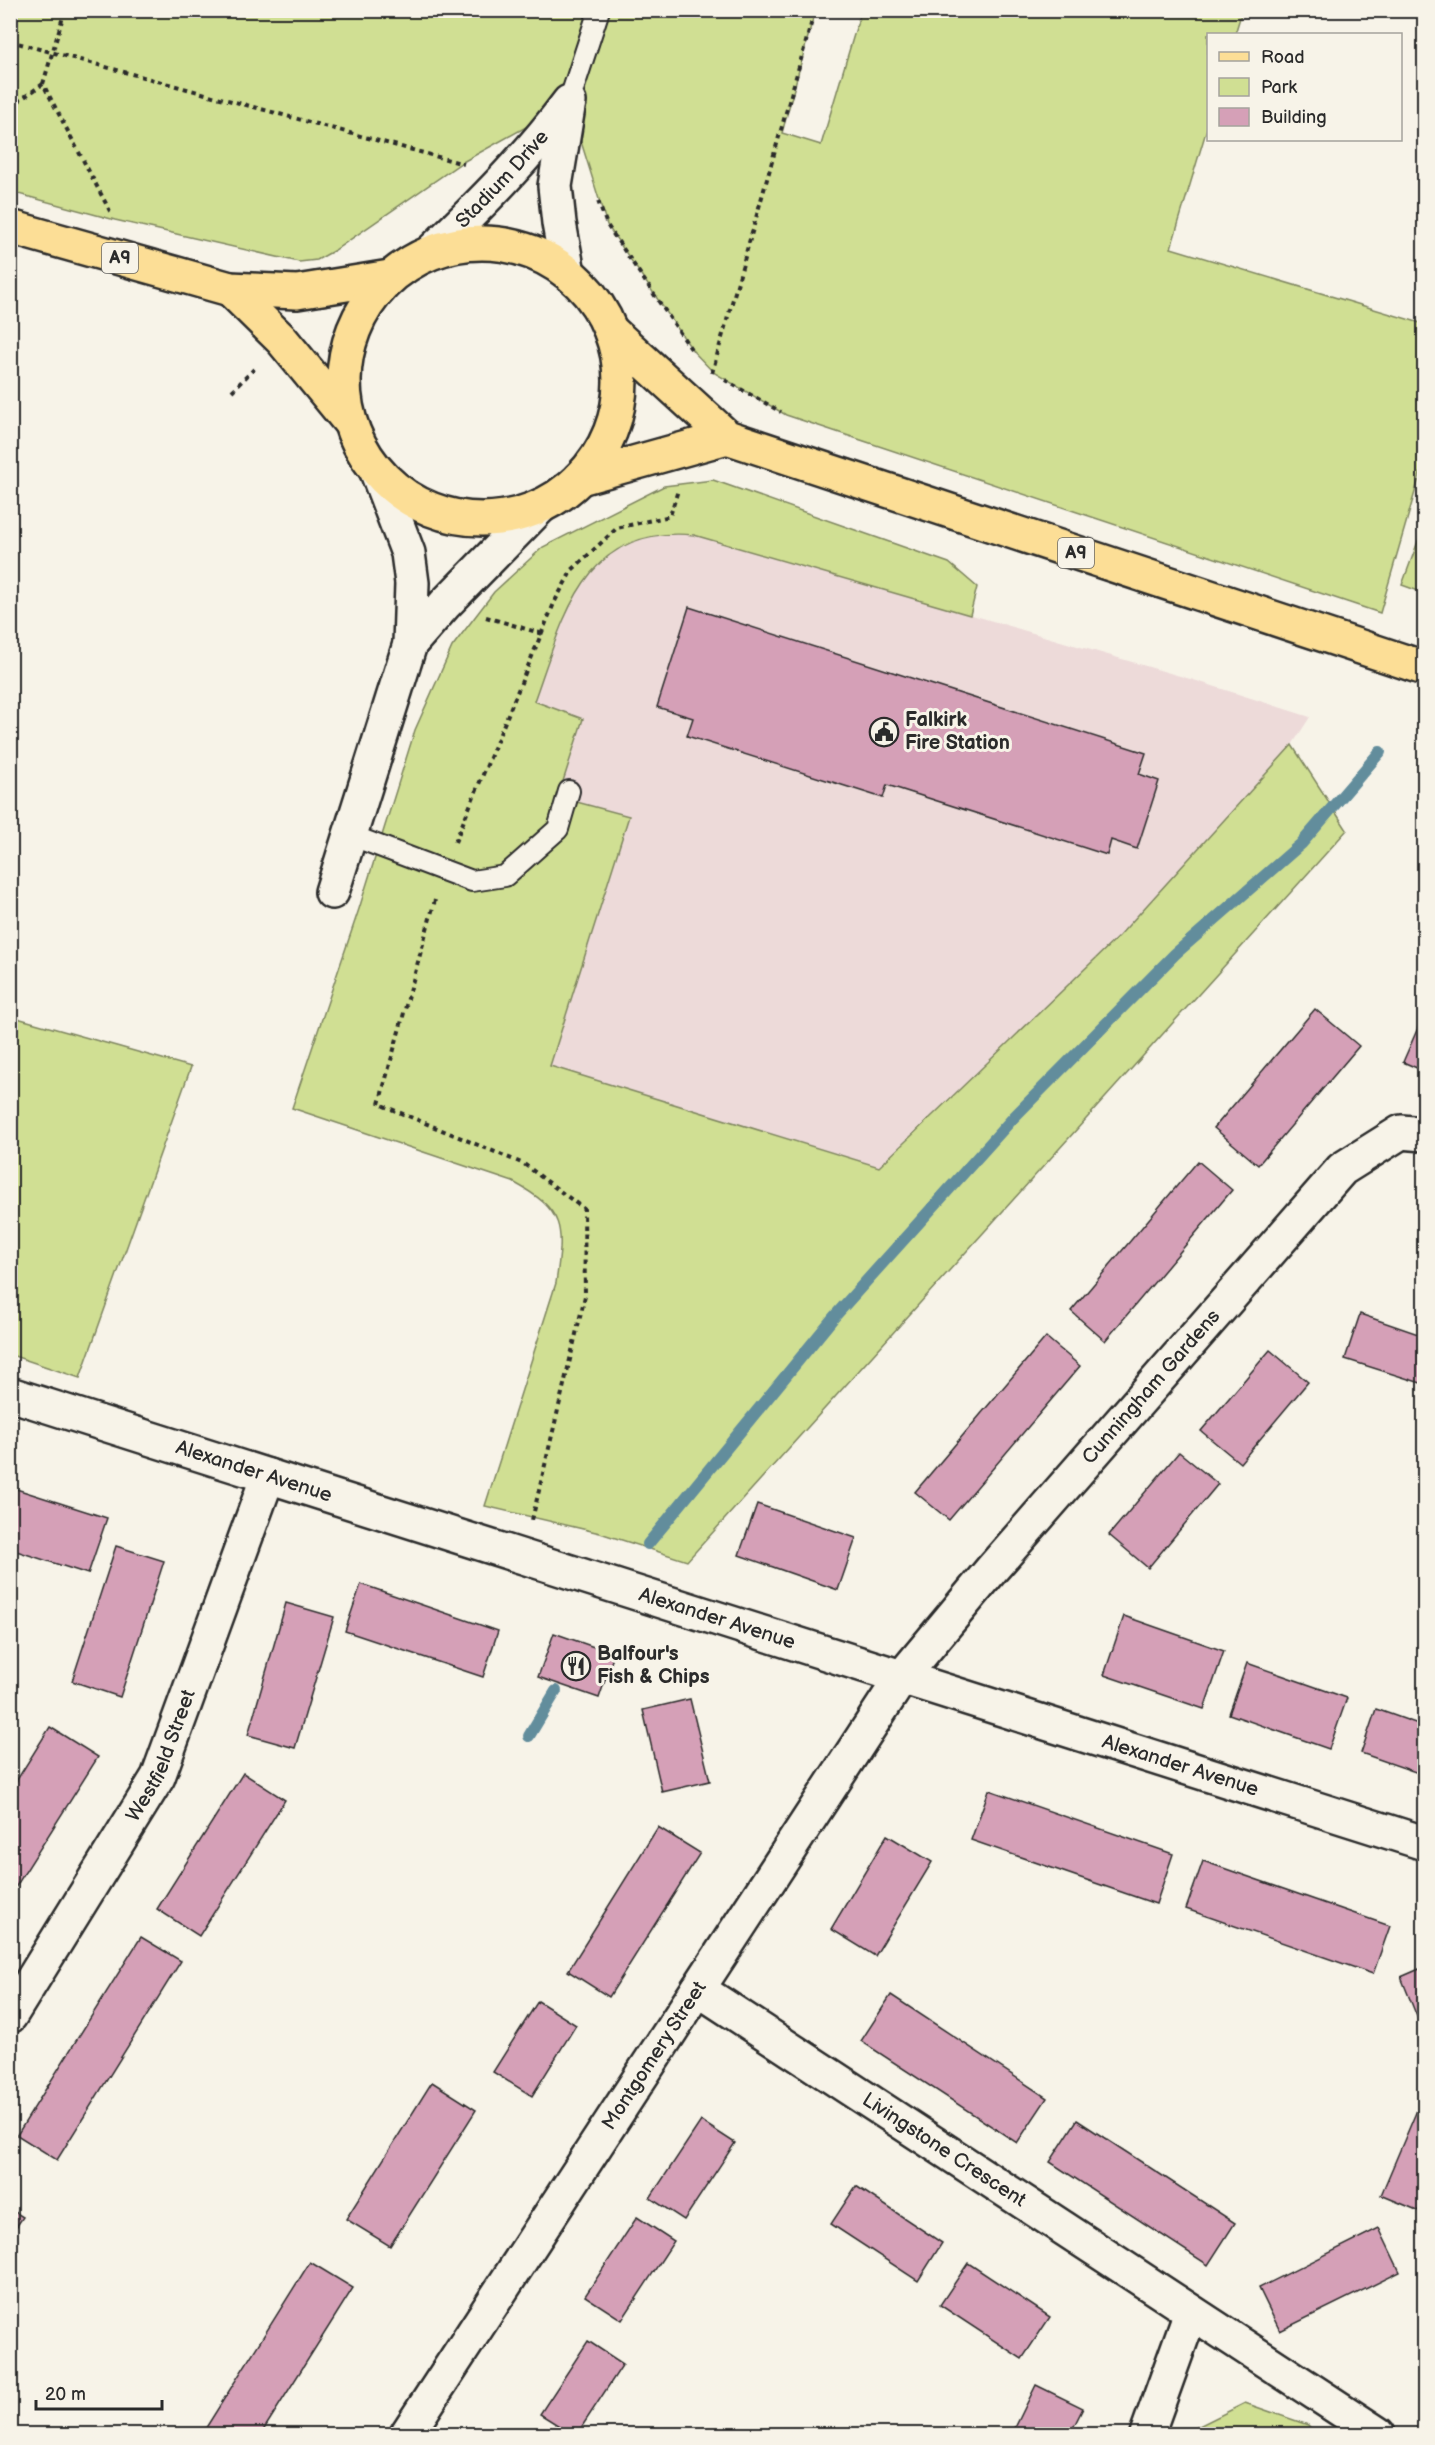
<svg xmlns="http://www.w3.org/2000/svg" width="1435" height="2445" viewBox="0 0 1435 2445" font-family="'Balsamiq Sans',sans-serif">
<style>
.built{fill:#eddad9}
.green{fill:#d0df93;stroke:#7e855f;stroke-width:1.5}
.lines{fill:none;stroke-linecap:round;stroke-linejoin:round}
.stream{stroke:#628d9c;stroke-width:12}
.building{fill:#d5a0b7;stroke:#2b2b2b;stroke-width:1.5}
.service-casing{stroke:#2b2b2b;stroke-width:24}
.minor-casing{stroke:#2b2b2b;stroke-width:38}
.primary-casing{stroke:#2b2b2b;stroke-width:38}
.path{stroke:#2b2b2b;stroke-width:4;stroke-dasharray:4.5 4.5;stroke-linecap:butt}
.service{stroke:#f7f3e8;stroke-width:20}
.minor{stroke:#f7f3e8;stroke-width:33}
.primary{stroke:#fcde96;stroke-width:33}
.labels{text-anchor:middle;dominant-baseline:central;stroke-width:6;stroke-linejoin:round;paint-order:stroke}
.shield{fill:#f7f3e8;stroke:#686764;stroke-width:1.5}
.shield-label{font-size:18px;font-weight:bold;fill:#2b2b2b}
.street-label{font-size:20px;fill:#2b2b2b;stroke:#f7f3e8}
.poi-label{font-size:20px;font-weight:bold;fill:#2b2b2b;stroke:#f7f3e8;text-anchor:start}
</style>
<rect width="100%" height="100%" fill="#f7f3e8"/>
<filter id="ink" filterUnits="userSpaceOnUse"><feTurbulence type="fractalNoise" baseFrequency=".0167" numOctaves="2"/><feDisplacementMap in="SourceGraphic" scale="12" xChannelSelector="R" yChannelSelector="G"/><feConvolveMatrix kernelMatrix="1 2 1 2 8 2 1 2 1" color-interpolation-filters="sRGB"/></filter>
<g filter="url(#ink)">
<!-- built -->
<path class="built" d="M669,532l25,3 49,13 454,133 113,36 -18,28 -173,191 -240,231 -330,-101 80,-250 -71,-19 -25,-96 36,-96 20,-33 23,-19 27,-14z"/>
<!-- green -->
<g class="green">
<path d="M10,11h805l-33,122 39,12 40,-134h381l-7,23h-27v91l-37,123 253,76v137l-44,152 -594,-198 -73,-43 -20,-21 -86,-126 -38,-122 -108,60 -126,87 -18,10 -18,2 -184,-42 -104,-28z"/>
<path d="M713,480l236,83 28,24 -7,28 -276,-80c-111,-11 -130,83 -160,166l49,18 -25,78 71,19 -79,250 329,101 240,-231 173,-191 55,85 -660,731 -87,-28 -115,-27 71,-223c8,-56 10,-72 -43,-101l-221,-74 67,-199 56,-179 37,-83 42,-55 49,-45 121,-61z"/>
<path d="M1424,525v68l-22,-8z"/>
<path d="M10,1016l181,51 -111,311 -69,-23z"/>
<path d="M1245,2403l63,22 8,9h-133z"/>
</g>
<g class="lines">
<!-- stream -->
<g class="stream">
<path d="M648,1544l186,-227 180,-200 161,-163 126,-110 79,-92"/>
<path d="M529,1736l27,-45"/>
</g>
</g>
<!-- building -->
<g class="building">
<path d="M689,607l457,146 -7,21 20,7 -22,68 -26,-9 -4,15 -220,-70 -4,13 -196,-62 6,-18 -36,-11z"/>
<path d="M1315,1009l44,37 -101,119 -44,-37z"/>
<path d="M1424,1014v57l-21,-9z"/>
<path d="M1198,1161l34,29 -127,151 -34,-30z"/>
<path d="M1360,1314l64,22v48l-79,-25z"/>
<path d="M1046,1337l34,29 -131,154 -34,-28z"/>
<path d="M1270,1350l38,32 -68,81 -39,-32z"/>
<path d="M1179,1452l39,32 -70,84 -39,-33z"/>
<path d="M10,1487l97,31 -19,56 -78,-25z"/>
<path d="M757,1504l99,34 -18,52 -99,-35z"/>
<path d="M116,1546l48,15 -44,136 -48,-16z"/>
<path d="M361,1584l137,47 -15,46 -138,-46z"/>
<path d="M286,1603l48,14 -39,131 -47,-13z"/>
<path d="M1124,1616l100,35 -20,58 -100,-34z"/>
<path d="M554,1633l60,21 -15,44 -61,-21z"/>
<path d="M1247,1663l100,35 -18,51 -100,-35z"/>
<path d="M690,1699l20,82 -48,11 -19,-82z"/>
<path d="M1376,1709l48,17v49l-63,-22z"/>
<path d="M50,1727l48,30 -88,139v-105z"/>
<path d="M243,1773l42,27 -86,136 -42,-27z"/>
<path d="M989,1790l184,64 -17,50 -185,-64z"/>
<path d="M658,1827l42,26 -91,144 -41,-26z"/>
<path d="M887,1835l45,27 -57,94 -44,-27z"/>
<path d="M1203,1861l187,65 -17,48 -187,-65z"/>
<path d="M141,1937l40,24 -124,199 -40,-25z"/>
<path d="M1424,1967v67l-23,-57z"/>
<path d="M891,1995l156,103 -30,45 -156,-102z"/>
<path d="M538,2001l38,24 -44,71 -39,-24z"/>
<path d="M432,2082l44,28 -86,136 -44,-27z"/>
<path d="M1420,2103l4,2v108l-43,-18z"/>
<path d="M1077,2120l158,103 -27,42 -158,-103z"/>
<path d="M701,2121l34,22 -51,77 -34,-22z"/>
<path d="M856,2186l86,57 -24,38 -87,-57z"/>
<path d="M10,2209l13,8 -13,19z"/>
<path d="M637,2217l37,24 -52,79 -37,-24z"/>
<path d="M1379,2228l21,44 -120,59 -21,-43z"/>
<path d="M310,2262l43,26 -92,146h-59z"/>
<path d="M968,2263l82,54 -28,42 -82,-54z"/>
<path d="M588,2341l35,23 -46,70h-5l-32,-20z"/>
<path d="M1036,2385l47,23 -13,26h-58z"/>
</g>
<g class="lines">
<!-- service casing -->
<g class="service-casing">
<g id="service">
<path d="M569,102l30,-92"/>
<path d="M350,835l122,46 33,-5 53,-47 11,-38"/>
</g>
</g>
<!-- minor casing -->
<g class="minor-casing">
<g id="minor">
<path d="M568,107l-13,79 4,37 9,50"/>
<path id="s1" d="M431,252c48,-46 98,-96 138,-150"/>
<path d="M377,472l31,81 4,30 -2,61 35,-40 96,-98"/>
<path d="M332,892l78,-248"/>
<path id="s2" d="M10,1394l1414,449"/>
<path id="s3" d="M698,1989l680,445"/>
<path id="s4" d="M10,2016l148,-239 110,-301"/>
<path id="s5" d="M407,2434l495,-757 90,-108 350,-400 59,-37 23,2"/>
<path d="M1147,2434l44,-122"/>
</g>
</g>
<!-- primary casing -->
<g class="primary-casing">
<g id="primary">
<path d="M10,227l220,62 67,3 93,-15"/>
<circle cx="482" cy="381" r="138"/>
<path d="M230,289l52,51 66,80"/>
<path d="M611,331l116,106 697,231"/>
<path d="M580,478l147,-41"/>
</g>
</g>
<!-- path -->
<g class="path">
<path d="M10,41l454,123"/>
<path d="M43,84l22,-74"/>
<path d="M10,107l33,-23 69,131"/>
<path d="M598,201l9,24 84,124"/>
<path d="M712,373l103,-363"/>
<path d="M725,380l56,32"/>
<path d="M232,391l24,-24"/>
<path d="M486,617l57,17"/>
<path d="M455,842l100,-241 17,-31 45,-42 53,-12 8,-26"/>
<path d="M435,900l-56,204 145,60 60,45 1,87 -53,224"/>
</g>
<!-- service -->
<use href="#service" class="service"/>
<!-- minor -->
<use href="#minor" class="minor"/>
<!-- primary -->
<use href="#primary" class="primary"/>
</g>
</g>
<!-- icons -->
<defs>
<g id="civic-ring" transform="scale(1.5)"><circle r="9.5" fill="#f7f3e8" stroke="#2b2b2b" stroke-width="1.5"/><path d="M-.6-6.5H3V-4.5H.6V-3L4-1V1h2V6H-6V1h2V-1L-.6-3ZM-1.2 2.5V6h2.4V2.5Z" fill="#2b2b2b"/></g>
<g id="restaurant-ring" transform="scale(1.5)"><circle r="9.5" fill="#f7f3e8" stroke="#2b2b2b" stroke-width="1.5"/><path d="M-5-6h1v4h1v-4h1v4h1v-4h1v5L-1.5 .5V6h-2V.5L-5-1ZM5-6V6H3V1.5H1.5Q1.5-4 5-6Z" fill="#2b2b2b"/></g>
</defs>
<g fill-rule="evenodd">
<use href="#civic-ring" x="884" y="732"/>
<use href="#restaurant-ring" x="576" y="1666"/>
</g>
<g class="labels">
<!-- shield labels -->
<g class="shield">
<rect x="102" y="243" width="36" height="30" rx="4.5"/>
<rect x="1058" y="538" width="36" height="30" rx="4.5"/>
</g>
<g class="shield-label">
<text x="120" y="258">A9</text>
<text x="1076" y="553">A9</text>
</g>
<!-- street labels -->
<g class="street-label">
<text stroke="none"><textPath href="#s1" startOffset="102">Stadium Drive</textPath></text>
<text stroke="none"><textPath href="#s5" startOffset="1287">Cunningham Gardens</textPath></text>
<text stroke="none"><textPath href="#s2" startOffset="256">Alexander Avenue</textPath></text>
<text stroke="none"><textPath href="#s2" startOffset="742">Alexander Avenue</textPath></text>
<text stroke="none"><textPath href="#s4" startOffset="302">Westfield Street</textPath></text>
<text stroke="none"><textPath href="#s2" startOffset="1228">Alexander Avenue</textPath></text>
<text stroke="none"><textPath href="#s5" startOffset="452">Montgomery Street</textPath></text>
<text stroke="none"><textPath href="#s3" startOffset="294">Livingstone Crescent</textPath></text>
</g>
<!-- poi labels -->
<g class="poi-label">
<text x="905" y="720">Falkirk<tspan x="905" dy="23">Fire Station</tspan></text>
<text x="597" y="1654">Balfour's<tspan x="597" dy="23">Fish &amp; Chips</tspan></text>
</g>
</g>
<!-- margin -->
<rect width="1435" height="2445" fill="none" stroke="#f7f3e8" stroke-width="36"/>
<rect x="18" y="18" width="1399" height="2409" fill="none" stroke="#2b2b2b" stroke-width="2" filter="url(#ink)"/>
<!-- legend -->
<rect x="1207" y="33" width="195" height="108" fill="#f7f3e8" stroke="#a5a39c" stroke-width="1.5"/>
<rect x="1219" y="52" width="30" height="9" fill="#fcde96" stroke="#a5a39c" stroke-width="1.5"/>
<text x="1261" y="63" font-size="18" fill="#2b2b2b">Road</text>
<rect x="1219" y="78" width="30" height="18" fill="#d0df93" stroke="#a5a39c" stroke-width="1.5"/>
<text x="1261" y="93" font-size="18" fill="#2b2b2b">Park</text>
<rect x="1219" y="108" width="30" height="18" fill="#d5a0b7" stroke="#a5a39c" stroke-width="1.5"/>
<text x="1261" y="123" font-size="18" fill="#2b2b2b">Building</text>
<!-- scale -->
<path d="M36 2400v9h126v-9" fill="none" stroke="#2b2b2b" stroke-width="3"/>
<text x="45" y="2400" font-size="18" fill="#2b2b2b" stroke="#f7f3e8" stroke-width="4.5" paint-order="stroke">20 m</text>
</svg>
